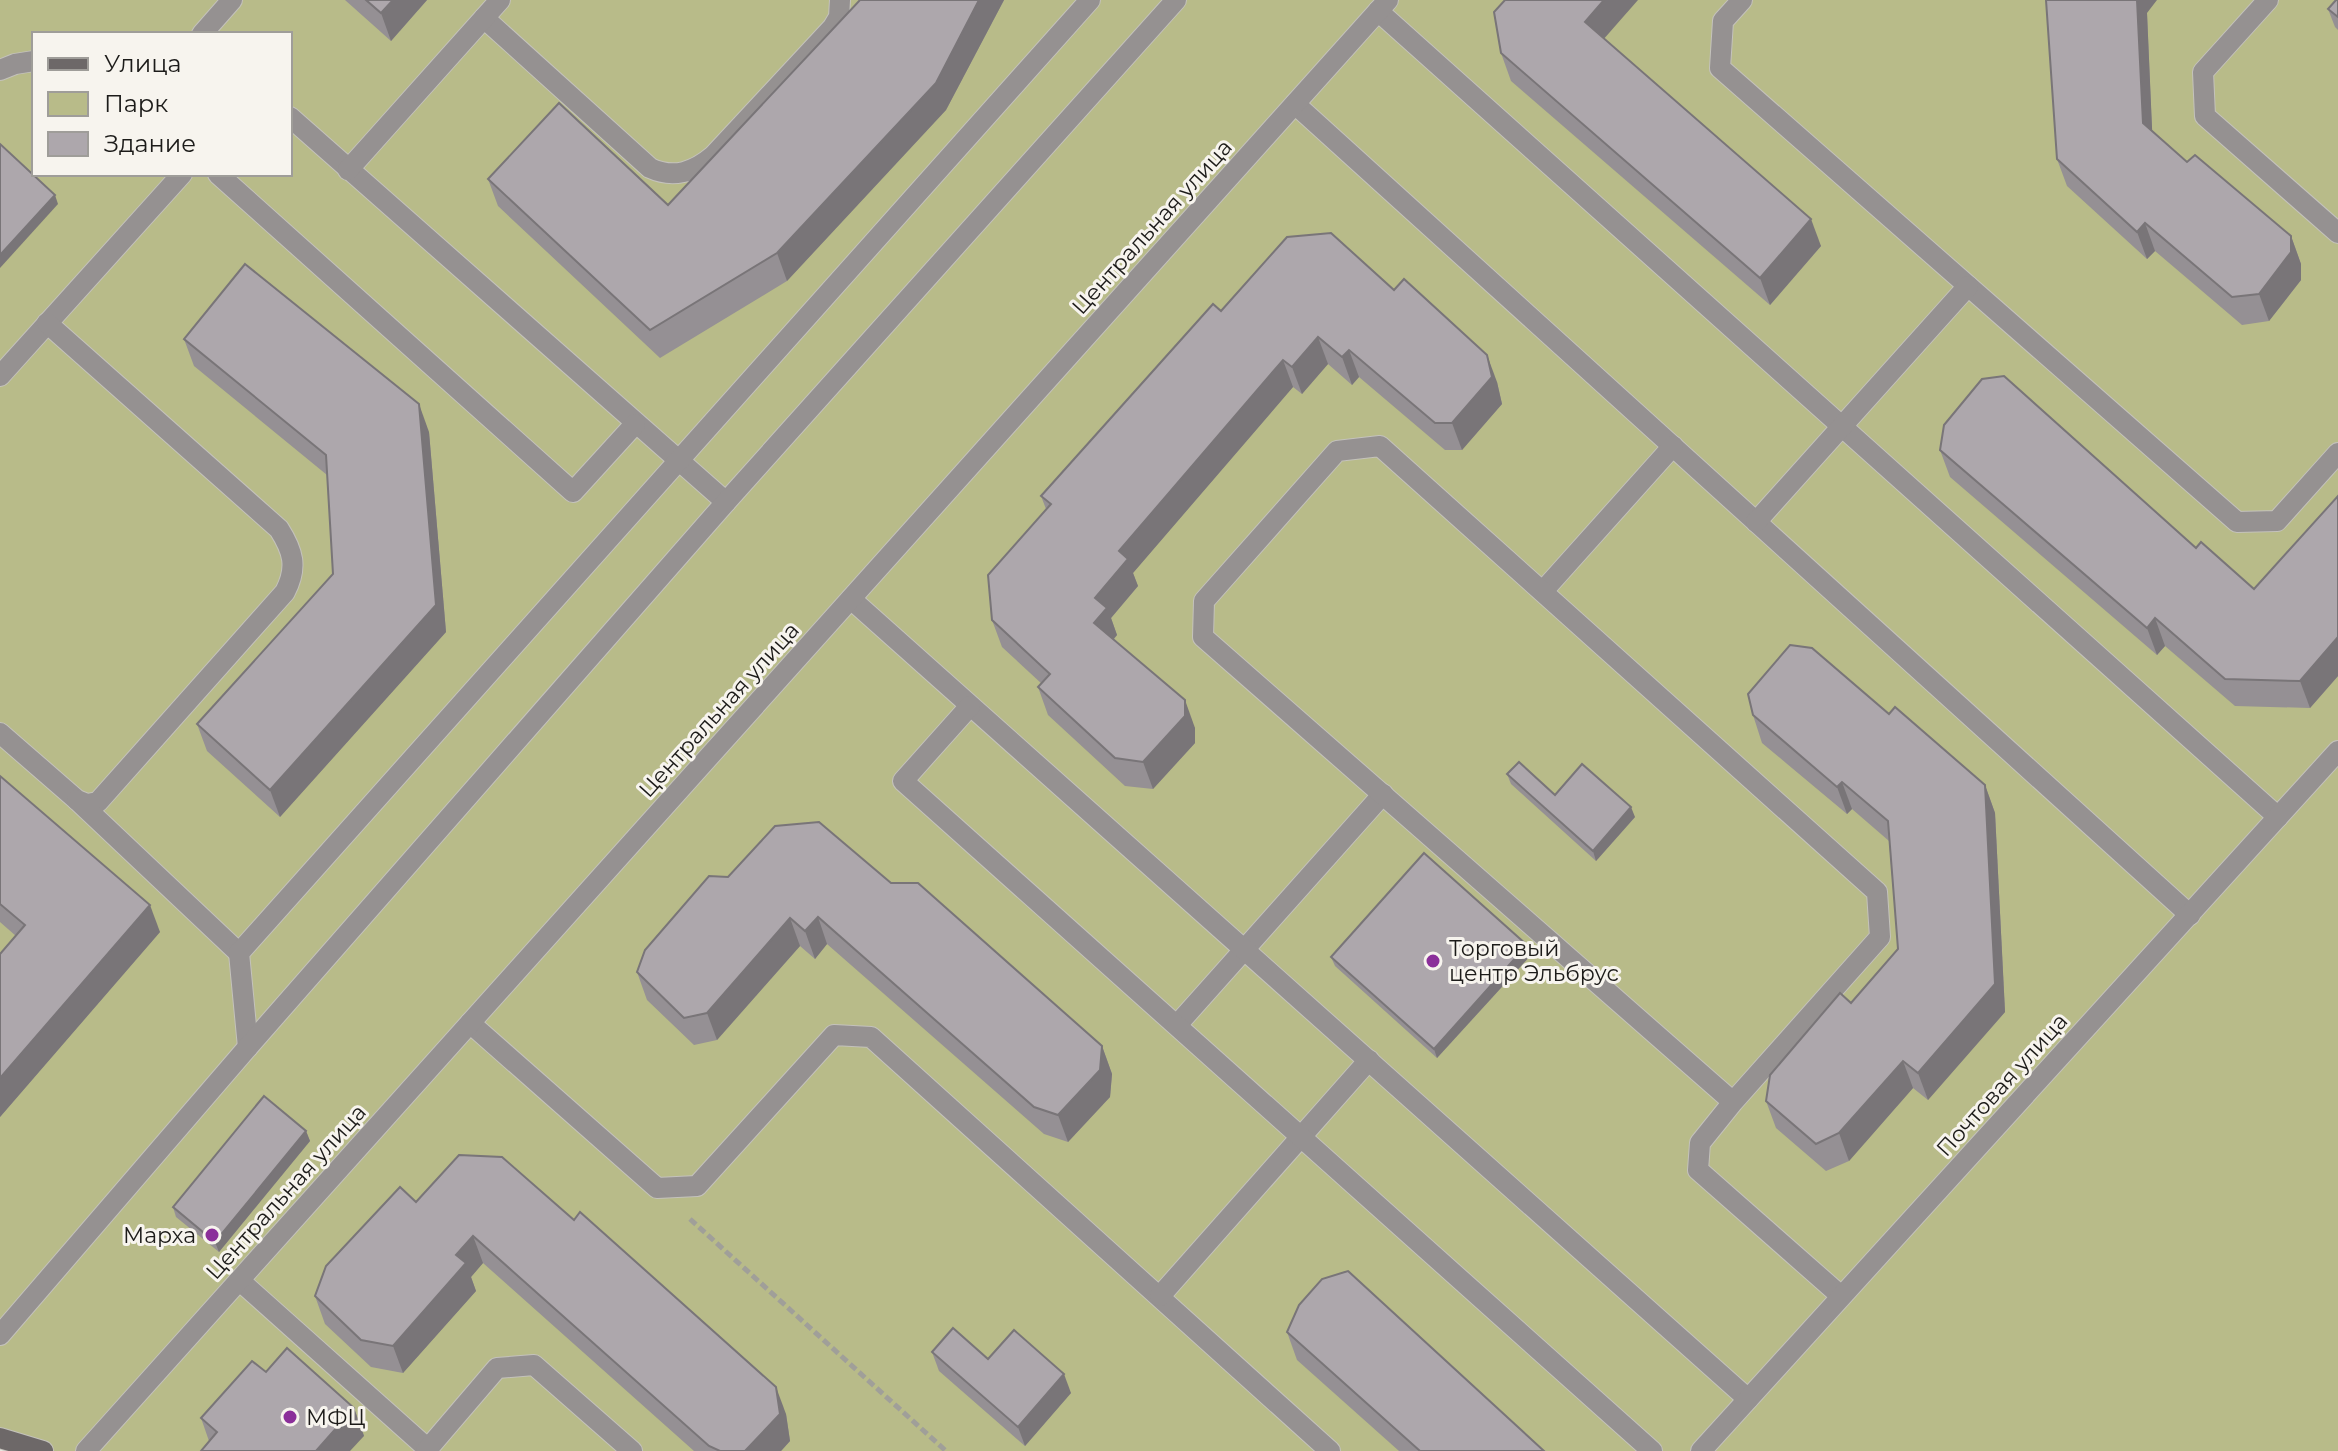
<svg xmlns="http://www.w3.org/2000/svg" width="2338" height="1451" viewBox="0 0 2338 1451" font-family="Montserrat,sans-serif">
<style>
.green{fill:#b8bb89;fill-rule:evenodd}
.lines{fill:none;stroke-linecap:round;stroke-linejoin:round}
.lane-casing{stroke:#c4c2bc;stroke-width:22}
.street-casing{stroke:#c4c2bc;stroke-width:22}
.secondary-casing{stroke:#c4c2bc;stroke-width:22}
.path{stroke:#a09f99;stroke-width:5;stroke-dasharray:8 4;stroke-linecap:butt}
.lane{stroke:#959191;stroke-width:20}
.street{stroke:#959191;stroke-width:20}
.secondary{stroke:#6d6868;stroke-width:20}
.wall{fill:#959094}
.shaded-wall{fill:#797578}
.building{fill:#ada7ac;stroke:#797578;stroke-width:2}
.poi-dot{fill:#8b2f9a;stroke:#f7f4ee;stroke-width:3}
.labels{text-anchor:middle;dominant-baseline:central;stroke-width:6;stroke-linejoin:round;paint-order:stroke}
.street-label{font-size:22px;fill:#1c1b19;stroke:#f7f4ee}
.poi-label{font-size:22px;fill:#1c1b19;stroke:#f7f4ee;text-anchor:start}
</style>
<rect width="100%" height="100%" fill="#e9e7e0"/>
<!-- green -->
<path class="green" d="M0,0h2338v1451h-2295l-43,-13zM34,34h256v140h-256z"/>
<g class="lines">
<!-- lane casing -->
<g class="lane-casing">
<g id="lane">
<path d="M1742,0l-19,21 -3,47 517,454 40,-1 61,-68"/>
<path d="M2268,0l-65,72 2,44 133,117"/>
<path d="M1378,11l900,806"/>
<path d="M484,18l166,150c24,11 44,4 63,-12l120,-129 6,-10 1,-17"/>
<path d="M202,34l30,-34"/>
<path d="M0,70l15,-6 19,-3"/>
<path d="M1295,104l895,811"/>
<path d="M290,117l436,385"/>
<path d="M348,170l152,-170"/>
<path d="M218,174l355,318 62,-68"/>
<path d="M0,376l182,-202"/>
<path d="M1756,522l212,-236"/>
<path d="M1543,591l130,-145"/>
<path d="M0,733l77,67 10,4 11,-2 187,-210c13,-25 8,-41 -6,-63l-232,-206"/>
<path d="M77,800l162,153"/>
<path d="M470,1023l187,165 40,-2 137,-151 37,2 459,414"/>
<path d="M1177,1025l206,-231"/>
<path d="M248,1047l-9,-94 851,-953"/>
<path d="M1733,1102l-530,-465 1,-36 133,-150 43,-5 497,446 3,45 -147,165 -33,41 -2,27 143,126"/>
<path d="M239,1280l189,169"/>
<path d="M1160,1296l209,-236"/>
<path d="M426,1451l71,-83 37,-3 98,86"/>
</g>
</g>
<!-- street casing -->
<g class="street-casing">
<g id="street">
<path d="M851,599l897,800"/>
<path d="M970,706l-67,75 749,670"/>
<path d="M0,1335l248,-288 478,-545 450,-502"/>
<path d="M86,1451l1302,-1451"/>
<path d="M1701,1451l637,-700"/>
</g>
</g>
<!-- secondary casing -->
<g class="secondary-casing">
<path id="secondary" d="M0,1438l43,13"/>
</g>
<!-- path -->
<path class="path" d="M690,1219l256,232"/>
<!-- lane -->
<use href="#lane" class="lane"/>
<!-- street -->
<use href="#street" class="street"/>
<!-- secondary -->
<use href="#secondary" class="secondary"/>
</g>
<!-- wall -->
<g class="wall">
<path d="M345,0h82l-36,41z"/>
<path d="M860,0h144l-58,110 -159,171 -127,77 -162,-152 -10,-27 180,26z"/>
<path d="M2338,0v30l-3,-3 -7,-18z"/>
<path d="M2147,13l5,118 35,31 104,74 10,28v16l-32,41 -27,4 -87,-74 -8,8 -80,-73 -10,-27z"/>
<path d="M1604,39l217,207 -51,59 -259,-224 -10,-28z"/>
<path d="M1221,311l276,71 5,22 -40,46h-17l-86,-73 -7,8 -24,-21 -26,30 -9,-7 -160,186 5,13 -27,32 6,17 -3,4 81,89v15l-42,46 -28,-3 -77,-71 -10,-28 4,-3 -40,-37 -10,-27 54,-111 -5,-13z"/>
<path d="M184,339l245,93 17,200 -166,185 -73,-66 -10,-27 136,-150 -6,-99 -133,-109z"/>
<path d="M1940,450l256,98 58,41 84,-93v180l-28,32 -75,-2 -70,-60 -8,9 -207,-178z"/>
<path d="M1889,714l96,71 10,28 10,199 -77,88 -15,-12 -64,73 -23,10 -50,-43 -10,-27 132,-152 -9,-108 -37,-32 -5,5 -85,-71 -9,-28z"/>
<path d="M1507,774l48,21 80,22 -39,44 -85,-77z"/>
<path d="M0,776l160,156 -160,185v-163l16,-18 -16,-14z"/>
<path d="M891,883l211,163 10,28 -2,23 -42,45 -24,-8 -217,-190 -12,15 -15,-13 -83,94 -23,5 -47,-45 -10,-28z"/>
<path d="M1531,955l-94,103 -102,-92 -4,-9z"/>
<path d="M306,1131l4,10 -91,111 -43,-35 -3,-10z"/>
<path d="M416,1202l370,212 4,27 -9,10h-87l-211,-188 -12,14 5,14 -73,82 -32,-6 -46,-43 -10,-28z"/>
<path d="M1287,1332l257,119h-145l-102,-91z"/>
<path d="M932,1352l56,7 83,34 -46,53 -86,-75z"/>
<path d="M266,1372l88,36 10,28 -155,5 -8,-23z"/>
</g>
<!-- shaded-wall -->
<g class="shaded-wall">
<path d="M393,0h34l-36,41 -10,-28z"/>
<path d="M979,0h25l-58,110 -159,171 -10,-28z"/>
<path d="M1604,0h34l-43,49 -10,-27z"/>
<path d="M2137,0h20l-10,13 6,137 -10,-27z"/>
<path d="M55,195l3,9 -58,64v-13z"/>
<path d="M1811,219l10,27 -51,59 -10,-27z"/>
<path d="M2145,223l10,28 -8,8 -10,-27z"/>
<path d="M2291,236l10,28v16l-32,41 -10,-27z"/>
<path d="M1318,337l10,27 -26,30 -10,-27z"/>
<path d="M1349,350l10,27 -7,8 -10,-28z"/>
<path d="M1487,355l10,27 5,22 -40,46 -10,-27z"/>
<path d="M1283,360l10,27 -160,186 5,13 -27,32 6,17 -13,15 -10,-27 1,-25 24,-47z"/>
<path d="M419,404l10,28 17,200 -166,185 -10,-27z"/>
<path d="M2155,618l10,28 -8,9 -10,-27z"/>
<path d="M2338,637v39l-28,32 -10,-27z"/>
<path d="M1185,700l10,28v15l-42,46 -10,-27z"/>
<path d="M1842,782l10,27 -5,5 -10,-27z"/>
<path d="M1985,785l10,28 10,199 -77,88 -10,-27z"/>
<path d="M1631,807l4,10 -39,44 -3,-10z"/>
<path d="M150,905l10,27 -160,185v-39z"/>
<path d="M818,917l9,27 -12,15 -10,-28z"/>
<path d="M790,918l10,28 -83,94 -10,-27z"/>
<path d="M1527,945l4,10 -94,103 -3,-9z"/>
<path d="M1102,1046l10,28 -2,23 -42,45 -10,-27z"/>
<path d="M1903,1061l10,27 -64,73 -10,-28z"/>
<path d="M306,1131l4,10 -91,111 -4,-10z"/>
<path d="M473,1236l10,27 -12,14 5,14 -73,82 -10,-27 63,-91z"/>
<path d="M1064,1374l7,19 -46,53 -7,-19z"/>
<path d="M776,1387l10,27 4,27 -9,10h-36z"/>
<path d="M354,1408l10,28 -14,15h-34z"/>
</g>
<!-- building -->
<g class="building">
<path d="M366,0h27l-12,13z"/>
<path d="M860,0h119l-43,83 -159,170 -127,77 -162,-151 71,-76 109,102z"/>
<path d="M1505,0h99l-19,22 226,197 -51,59 -259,-225 -7,-41z"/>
<path d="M2046,0h91l6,123 44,39 8,-7 96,81v16l-32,42 -27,3 -87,-74 -8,9 -80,-73z"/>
<path d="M2336,0h2v17l-10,-8z"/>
<path d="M0,144l55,51 -55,60z"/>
<path d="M1331,233l63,57 10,-11 83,76 5,22 -40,46h-17l-86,-73 -7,7 -24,-20 -26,30 -9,-7 -164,191 9,8 -33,39 12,10 -13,15 91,77v16l-42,46 -28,-4 -77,-71 12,-13 -58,-54 -4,-45 63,-71 -10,-8 172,-192 8,7 66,-74z"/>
<path d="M245,264l174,140 17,201 -166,185 -73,-66 136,-150 -7,-119 -142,-116z"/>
<path d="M2004,376l192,172 5,-6 53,47 84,-93v141l-38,44 -75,-2 -70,-61 -8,10 -207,-178 4,-25 38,-46z"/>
<path d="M1790,645l22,3 77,66 6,-7 90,78 10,199 -77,89 -15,-12 -64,72 -23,11 -50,-43 4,-26 70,-82 11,10 47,-54 -10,-128 -46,-39 -5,5 -84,-72 -5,-21z"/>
<path d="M1519,762l36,33 27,-31 49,43 -38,44 -86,-77z"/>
<path d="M0,776l150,129 -150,173v-124l25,-29 -25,-21z"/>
<path d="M819,822l72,61h27l184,163 -2,24 -42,45 -24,-8 -216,-190 -13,14 -15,-13 -83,95 -23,5 -47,-46 8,-22 64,-74 19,1 47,-51z"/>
<path d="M1424,853l103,92 -93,104 -103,-92z"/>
<path d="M264,1096l42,35 -91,111 -42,-35z"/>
<path d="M459,1155l43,2 72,63 6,-8 196,175 4,27 -35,37h-25l-11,-5 -236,-210 -17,19 10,8 -73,83 -32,-6 -46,-44 11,-30 74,-79 16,15z"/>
<path d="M1348,1271l196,180h-124l-133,-119 12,-27 23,-26z"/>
<path d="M953,1328l35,31 26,-29 50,44 -46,53 -86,-75z"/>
<path d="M287,1348l67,60 -38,43h-115l16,-19 -16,-14 51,-57 14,11z"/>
</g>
<!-- markers -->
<g class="poi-dot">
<circle cx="1433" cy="961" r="8"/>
<circle cx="212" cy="1235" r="8"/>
<circle cx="290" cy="1417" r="8"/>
</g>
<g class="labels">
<!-- street labels -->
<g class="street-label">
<text transform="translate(1152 227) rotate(-48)">Центральная улица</text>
<text transform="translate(719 710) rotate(-48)">Центральная улица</text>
<text transform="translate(2002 1085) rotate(-48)">Почтовая улица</text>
<text transform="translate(286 1192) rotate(-48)">Центральная улица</text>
</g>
<!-- poi labels -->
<g class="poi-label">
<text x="1449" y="948">Торговый<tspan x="1449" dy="25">центр Эльбрус</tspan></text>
<text x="196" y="1235" text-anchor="end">Марха</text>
<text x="306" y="1417">МФЦ</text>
</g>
</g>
<!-- legend -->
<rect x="32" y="32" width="260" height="144" fill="#f7f4ee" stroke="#9f9d99" stroke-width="2"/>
<rect x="48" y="58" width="40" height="12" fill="#6d6868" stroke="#9f9d99" stroke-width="2"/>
<text x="104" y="72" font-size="24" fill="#1c1b19">Улица</text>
<rect x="48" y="92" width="40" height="24" fill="#b8bb89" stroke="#9f9d99" stroke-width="2"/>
<text x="104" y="112" font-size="24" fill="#1c1b19">Парк</text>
<rect x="48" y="132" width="40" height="24" fill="#ada7ac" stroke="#9f9d99" stroke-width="2"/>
<text x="104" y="152" font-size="24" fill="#1c1b19">Здание</text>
</svg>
